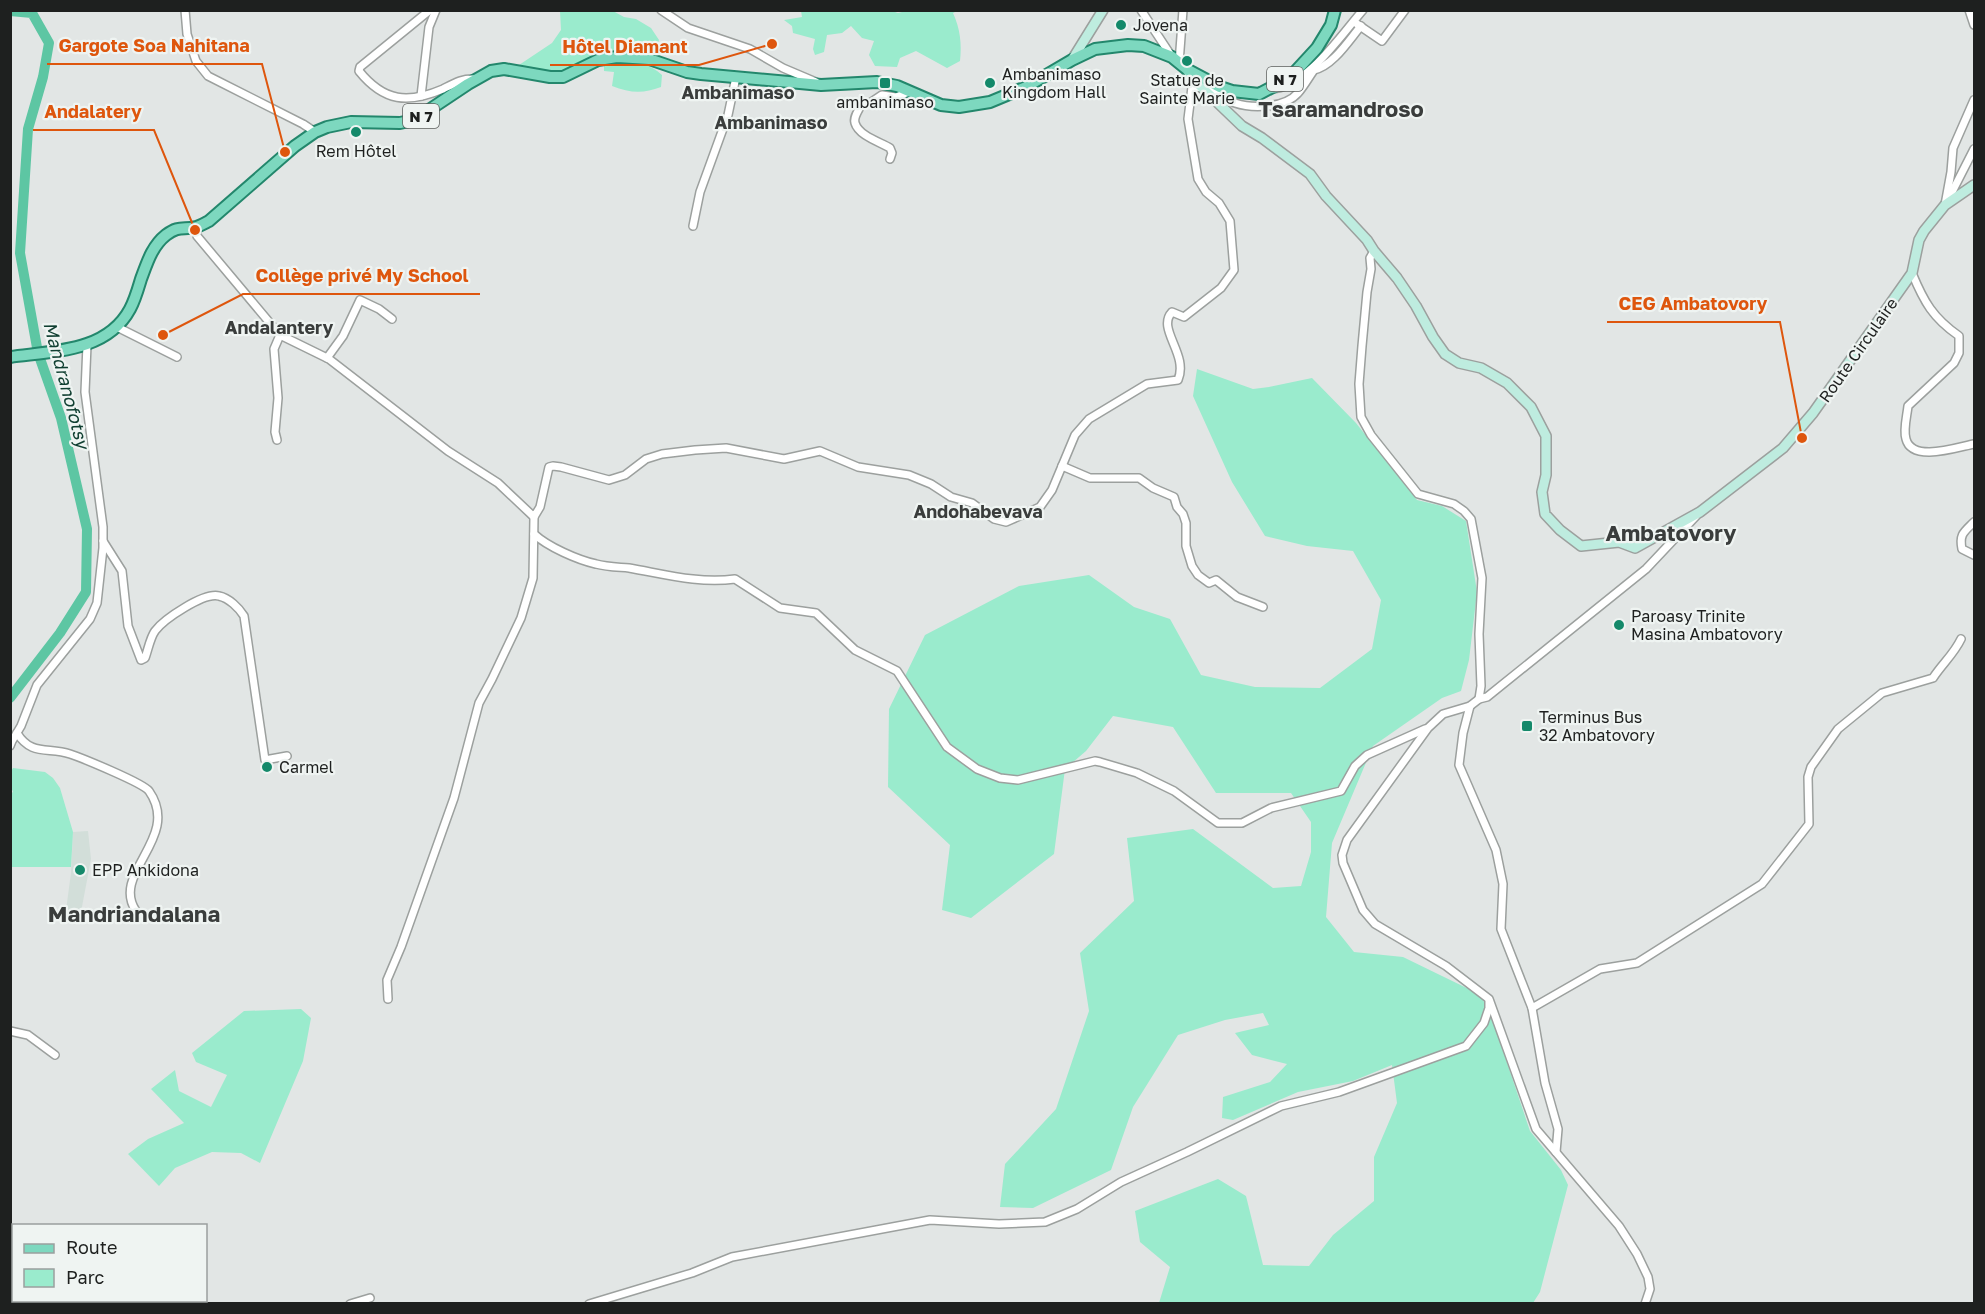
<svg xmlns="http://www.w3.org/2000/svg" width="1985" height="1314" viewBox="0 0 1985 1314" font-family="'Golos Text',sans-serif">
<style>
.built{fill:#d2ded9}
.green{fill:#9aebcd}
.lines{fill:none;stroke-linecap:round;stroke-linejoin:round}
.river{stroke:#5dc6a3;stroke-width:10}
.street-casing{stroke:#9ca09e;stroke-width:10}
.secondary-casing{stroke:#9ca09e;stroke-width:12}
.primary-casing{stroke:#23876c;stroke-width:14}
.street{stroke:#fff;stroke-width:7}
.secondary{stroke:#beecdf;stroke-width:9}
.primary{stroke:#7dd8bf;stroke-width:10}
.poi-dot{fill:#14896a;stroke:#eff4f2;stroke-width:2}
.labels{text-anchor:middle;dominant-baseline:central;stroke-width:4.5;stroke-linejoin:round;paint-order:stroke}
.shield{fill:#eff4f2;stroke:#5d605e;stroke-width:1.5}
.shield-label{font-size:15px;font-weight:bold;fill:#1e201f}
.poi-label{font-size:16px;fill:#1e201f;stroke:#eff4f2;text-anchor:start}
.street-label{font-size:16px;fill:#1e201f;stroke:#eff4f2}
.neighbourhood-label{font-size:18px;font-weight:bold;fill:#3a3d3c;stroke:#eff4f2}
.water-label{font-size:18px;font-style:italic;fill:#103f31;stroke:#eff4f2}
.district-label{font-size:22px;font-weight:bold;fill:#3a3d3c;stroke:#eff4f2}
.leader{fill:none;stroke:#de560d;stroke-width:2}
.callout-dot{fill:#de560d;stroke:#eff4f2;stroke-width:2}
.callout-label{font-size:18px;text-anchor:middle;font-weight:bold;fill:#de560d;stroke:#eff4f2;stroke-width:4.5;stroke-linejoin:round;paint-order:stroke}
</style>
<rect width="100%" height="100%" fill="#e2e6e5"/>
<!-- built -->
<path class="built" d="M88,831l3,28 -10,53 -15,-2 5,-37 2,-41z"/>
<!-- green -->
<g class="green">
<path d="M560,11h53l11,6 12,2 15,9 8,12 -6,18 -30,-4 -64,23 -43,-10 36,-24 9,-13z"/>
<path d="M892,11l6,2 8,-2h51l-4,2c7,15 9,31 7,48l-13,7 -31,-17 -16,7 -3,9 -22,-1 -6,-11 5,-14 -12,-3 -11,-12 -9,7 -15,2 -3,17 -9,3 -2,-6 2,-10 -22,-6 -1,-7 -8,-6 18,-3 -1,-6z"/>
<path d="M623,62c16,1 27,2 39,13l-1,12c-18,7 -31,6 -49,-1l2,-14 -10,-1v-6z"/>
<path d="M1197,369l56,20 16,-2 43,-9 44,45 61,77 25,6 24,15 11,71 -8,68 -8,31 -19,7 -69,48 -41,97 -6,74 28,35 49,5 78,38 14,32 35,104 31,39 7,15 -28,107 -7,11h-374l11,-36 -30,-25 -5,-31 83,-32 28,17 17,69 46,1 24,-31 41,-34v-44l23,-54 -5,-38 -39,16 -55,11 -65,28 -11,-2 1,-21 47,-15 17,-18 -35,-9 -17,-22 34,-8 -6,-12 -38,7 -47,15 -45,72 -22,63 -78,38 -33,-1 5,-43 51,-55 33,-98 -9,-58 54,-52 -7,-63 66,-9 80,59 28,-2 10,-34v-30l-20,-29h-75l-43,-66 -60,-11 -27,35 -21,18 -11,85 -83,64 -29,-8 8,-65 -62,-58 1,-78 36,-74 94,-49 70,-11 45,32 36,12 31,56 54,12 65,1 52,-39 9,-49 -28,-49 -46,-5 -42,-10 -33,-54 -39,-86z"/>
<path d="M13,768l32,4 8,6 7,10 13,44 -2,35h-60l-1,-73 3,-2c-3,-7 -5,-18 0,-24z"/>
<path d="M301,1009l10,9 -8,43 -43,102 -19,-10 -29,-1 -37,16 -16,18 -31,-32 20,-15 36,-16 -33,-34 24,-19 4,21 32,16 16,-32 -31,-13 -4,-9 52,-42z"/>
</g>
<g class="lines">
<!-- river -->
<path class="river" d="M10,11l22,2 17,30 -6,34 -15,52 -8,124 18,100 23,65 26,111 -1,63 -26,41 -50,65"/>
<!-- street casing -->
<g class="street-casing">
<g id="street">
<path d="M185,10l2,24 9,27 12,15 95,48 12,8"/>
<path d="M430,10l-70,57 -1,4c25,31 49,33 84,18 10,-5 20,-11 31,-10"/>
<path d="M661,10l27,18 62,21 33,19 33,14"/>
<path d="M1141,10l31,47"/>
<path d="M1969,10l5,15"/>
<path d="M1357,24l25,17 23,-31"/>
<path d="M1179,63l4,-53"/>
<path d="M1271,89c34,0 71,-55 92,-79"/>
<path d="M421,96l8,-69 7,-17"/>
<path d="M890,159l2,-6 -2,-5c-10,-6 -31,-12 -35,-25 -2,-6 4,-13 6,-18l9,-2 12,-8 14,2 13,-5"/>
<path d="M1949,198l25,-49"/>
<path d="M1945,205l6,-33 2,-24 21,-48"/>
<path d="M693,226l7,-34 28,-77 8,-38"/>
<path d="M195,227l2,9 83,99 49,24 119,92 50,32 36,34 6,-10 9,-40 4,-1 8,1 48,13 16,-5 21,-16 16,-5 33,-4 31,-2 58,11 36,-8 38,16 51,8 22,9 20,13 21,6 22,16 12,3 34,-15 12,-17 23,-55 14,-16 58,-35 31,-4c11,-26 -22,-51 -6,-68l12,5 37,-29 13,-18 -4,-49 -11,-18 -13,-11 -8,-13 -10,-60 4,-32c16,-1 28,11 43,16 18,6 50,5 63,-10 6,-7 11,-16 16,-23 19,-4 35,-30 47,-44"/>
<path d="M1374,251l-4,7 1,11 -4,23 -5,54 -3,38 2,33 10,18 47,59 36,10 10,7 7,8 11,59 -3,56 2,52 -2,13"/>
<path d="M1912,273c12,29 21,45 47,63v17l-5,10 -46,43c-1,10 -5,24 -2,33 6,24 52,8 68,5"/>
<path d="M117,327l60,30"/>
<path d="M327,358l16,-22 17,-36 19,9 13,10"/>
<path d="M277,440l-2,-8 3,-34 -4,-49 6,-14"/>
<path d="M1062,466l28,12h49l14,10 21,9 3,10 6,7 3,9v23l6,20 6,9 11,8 7,-3 21,17 26,10"/>
<path d="M1974,522c-10,10 -15,12 -12,27l12,6"/>
<path d="M534,534c14,13 44,26 62,30 11,3 22,3 33,4 35,6 70,16 106,11l45,29 36,5 39,37 42,21 50,76 30,22 23,9 18,2 77,-19 5,1 37,11 37,18 44,32h24l29,-15 70,-17 14,-25 12,-11 58,-26"/>
<path d="M103,541l19,30 6,55 13,34 4,-2c3,-8 5,-20 10,-27 9,-12 49,-39 64,-35 10,2 20,12 25,20l21,144 22,-4"/>
<path d="M1470,706l-7,27 -4,32 37,85 7,34 -2,45 31,79 68,-39 37,-6 125,-79 47,-60 -1,-47 3,-10 27,-38 44,-36 51,-15c9,-14 21,-24 28,-39"/>
<path d="M17,733c14,23 31,14 53,21 12,4 73,29 79,37 33,47 -39,82 -13,120"/>
<path d="M10,746l2,-5 9,-15 16,-41 53,-66 7,-16 6,-55v-21l-18,-135 2,-47"/>
<path d="M388,999l-1,-19 14,-33 53,-149 25,-95 13,-24 29,-61 12,-40 1,-61"/>
<path d="M1532,1008l13,75 13,46 -2,23"/>
<path d="M10,1031l18,4 27,20"/>
<path d="M10,1242l4,4"/>
<path d="M97,1300l7,4"/>
<path d="M350,1304l20,-6"/>
<path d="M589,1304l103,-31 40,-16 198,-37 69,4 46,-2 32,-13 44,-27 66,-30 94,-46 58,-14 127,-46 18,-23 5,-15v-7"/>
<path d="M1645,1304l5,-15 -2,-12 -11,-23 -18,-28 -83,-97 -47,-130 -43,-33 -71,-42 -12,-14 -20,-47 -1,-8 5,-15 81,-112 15,-14 27,-8 9,-7 8,-2 159,-128 50,-53"/>
</g>
</g>
<!-- secondary casing -->
<g class="secondary-casing">
<g id="secondary">
<path d="M1072,60l31,-50"/>
<path d="M1188,70l3,7 51,49 20,12 48,36 16,22 41,44 7,11 23,27 19,28 17,31 12,17 14,9 22,5 26,15 24,24 15,29v39l-4,17 3,22 15,16 21,16 38,-4 16,6 65,-36 83,-64 30,-35 99,-140 7,-33 5,-9 21,-26 29,-20"/>
</g>
</g>
<!-- primary casing -->
<g class="primary-casing">
<path id="primary" d="M10,357c43,-6 97,-5 120,-48 5,-9 8,-20 11,-30 6,-16 11,-33 25,-44 13,-10 17,-5 30,-8 4,-1 9,-4 13,-6l86,-75 20,-14 12,-5 24,-5 49,1 14,-3 54,-36 23,-13 13,-2 46,8h13l35,-17 19,-3 32,2 38,13 14,2 120,11 56,-3 20,4 44,19 18,2 31,-5 36,-15 46,-27 23,-11 33,-4 16,1 28,11 16,13 32,17 12,4 27,3 23,-12 12,-9 23,-25 14,-23 4,-15"/>
</g>
<!-- street -->
<use href="#street" class="street"/>
<!-- secondary -->
<use href="#secondary" class="secondary"/>
<!-- primary -->
<use href="#primary" class="primary"/>
</g>
<!-- markers -->
<g class="poi-dot">
<circle cx="1121" cy="25" r="6"/>
<circle cx="1187" cy="61" r="6"/>
<rect x="879" y="77" width="12" height="12" rx="3"/>
<circle cx="990" cy="83" r="6"/>
<circle cx="356" cy="132" r="6"/>
<circle cx="1619" cy="625" r="6"/>
<rect x="1521" y="720" width="12" height="12" rx="3"/>
<circle cx="267" cy="767" r="6"/>
<circle cx="80" cy="870" r="6"/>
</g>
<g class="labels">
<!-- shield labels -->
<g class="shield">
<rect x="1267" y="67" width="36" height="24" rx="4.5"/>
<rect x="403" y="104" width="36" height="24" rx="4.5"/>
</g>
<g class="shield-label">
<text x="1285" y="79">N 7</text>
<text x="421" y="116">N 7</text>
</g>
<!-- poi labels -->
<g class="poi-label">
<text x="1133" y="25">Jovena</text>
<text x="1002" y="74">Ambanimaso<tspan x="1002" dy="18">Kingdom Hall</tspan></text>
<text x="1187" y="80" text-anchor="middle">Statue de<tspan x="1187" dy="18">Sainte Marie</tspan></text>
<text x="885" y="102" text-anchor="middle">ambanimaso</text>
<text x="356" y="151" text-anchor="middle">Rem Hôtel</text>
<text x="1631" y="616">Paroasy Trinite<tspan x="1631" dy="18">Masina Ambatovory</tspan></text>
<text x="1539" y="717">Terminus Bus<tspan x="1539" dy="18">32 Ambatovory</tspan></text>
<text x="279" y="767">Carmel</text>
<text x="92" y="870">EPP Ankidona</text>
</g>
<!-- street labels -->
<g class="street-label">
<text transform="translate(1858 350) rotate(-55)">Route Circulaire</text>
</g>
<!-- neighbourhood labels -->
<g class="neighbourhood-label">
<text x="738" y="92">Ambanimaso</text>
<text x="771" y="122">Ambanimaso</text>
<text x="279" y="327">Andalantery</text>
<text x="978" y="511">Andohabevava</text>
</g>
<!-- water labels -->
<g class="water-label">
<text transform="translate(67 385) rotate(75)">Mandranofotsy</text>
</g>
<!-- district labels -->
<g class="district-label">
<text x="1341" y="108">Tsaramandroso</text>
<text x="1671" y="532">Ambatovory</text>
<text x="134" y="913">Mandriandalana</text>
</g>
</g>
<!-- callouts -->
<path class="leader" d="M285 152L262 64H47M772 44L699 65H550M195 230L154 130H33M163 335L243 294H480M1802 438L1780 322H1607"/>
<g class="callout-dot">
<circle cx="285" cy="152" r="6"/>
<circle cx="772" cy="44" r="6"/>
<circle cx="195" cy="230" r="6"/>
<circle cx="163" cy="335" r="6"/>
<circle cx="1802" cy="438" r="6"/>
</g>
<g class="callout-label">
<text x="154" y="52">Gargote Soa Nahitana</text>
<text x="625" y="53">Hôtel Diamant</text>
<text x="93" y="118">Andalatery</text>
<text x="362" y="282">Collège privé My School</text>
<text x="1693" y="310">CEG Ambatovory</text>
</g>
<!-- border -->
<rect width="1985" height="1314" fill="none" stroke="#1e201f" stroke-width="24"/>
<!-- legend -->
<rect x="12" y="1224" width="195" height="78" fill="#eff4f2" stroke="#9b9f9e" stroke-width="1.5"/>
<rect x="24" y="1244" width="30" height="9" fill="#7dd8bf" stroke="#9b9f9e" stroke-width="1.5"/>
<text x="66" y="1254" font-size="18" fill="#1e201f">Route</text>
<rect x="24" y="1269" width="30" height="18" fill="#9aebcd" stroke="#9b9f9e" stroke-width="1.5"/>
<text x="66" y="1284" font-size="18" fill="#1e201f">Parc</text>
</svg>
